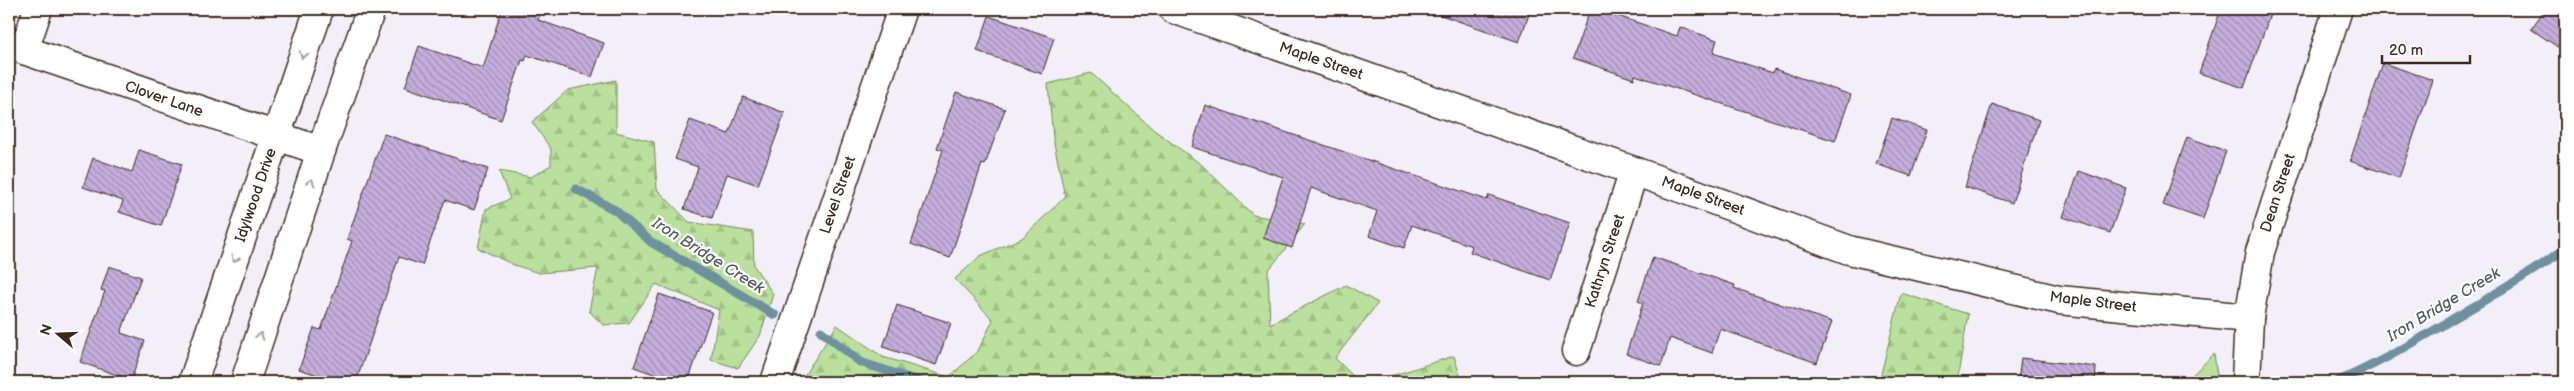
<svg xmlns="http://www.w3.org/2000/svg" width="2574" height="391" viewBox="0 0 2574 391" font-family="'Balsamiq Sans',sans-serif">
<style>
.forest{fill:url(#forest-firs);stroke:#7a855d}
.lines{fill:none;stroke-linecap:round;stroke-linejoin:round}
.stream{stroke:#6e919d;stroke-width:9}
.building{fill:url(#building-back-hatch);stroke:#3b2a1e}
.minor-casing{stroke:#3b2a1e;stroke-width:31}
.minor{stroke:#fff;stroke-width:28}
.oneway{stroke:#a79f9a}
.labels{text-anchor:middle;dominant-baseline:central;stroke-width:4.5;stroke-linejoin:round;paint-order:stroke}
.street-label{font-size:15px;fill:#3b2a1e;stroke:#fff}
.water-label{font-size:16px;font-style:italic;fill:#545e5e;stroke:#fff}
</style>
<defs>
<pattern id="forest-firs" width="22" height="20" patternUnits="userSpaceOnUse" patternTransform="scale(1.25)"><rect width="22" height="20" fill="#b9e09c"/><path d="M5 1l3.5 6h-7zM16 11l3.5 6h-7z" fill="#a0c086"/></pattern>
<pattern id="building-back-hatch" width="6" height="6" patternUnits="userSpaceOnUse" patternTransform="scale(1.25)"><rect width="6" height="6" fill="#c3aedd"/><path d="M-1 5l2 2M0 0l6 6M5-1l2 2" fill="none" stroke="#a08eb3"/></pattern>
</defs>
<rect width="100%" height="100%" fill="#f3eff8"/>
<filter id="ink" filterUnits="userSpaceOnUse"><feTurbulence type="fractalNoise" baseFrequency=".02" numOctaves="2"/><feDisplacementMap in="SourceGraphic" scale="10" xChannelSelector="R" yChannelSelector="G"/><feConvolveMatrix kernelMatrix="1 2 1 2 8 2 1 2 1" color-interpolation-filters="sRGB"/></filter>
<g filter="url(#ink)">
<!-- forest -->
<g class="forest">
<path d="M1091,73l63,57 48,35 51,50 52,9 -37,47 2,53 76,-39 32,18 -43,55 24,24h-559l37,-57 46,32 66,20 29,-26 15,-31 -38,-41 25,-23 42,-18 43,-41 -12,-59 -5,-54z"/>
<path d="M616,80v52l38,10 3,47 32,33 64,10 1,34 19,28 -13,42 -22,32 -27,-8 8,-50 -63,-26 -27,39 -26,2 -14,-14 9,-43 -59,5 -25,-8 -36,-17 8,-39 24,-10 -11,-28 32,6 20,-12v-16l-19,-27 36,-32z"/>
<path d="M1901,293l67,21 -11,68h-78z"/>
<path d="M2214,354l4,28h-33z"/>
<path d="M1454,356l8,26h-90z"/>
</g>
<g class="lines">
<!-- stream -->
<g class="stream">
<path d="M576,189l39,21 36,32 124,73"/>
<path d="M821,331l39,31 61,20"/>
<path d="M2336,382c40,-17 78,-39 115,-62 39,-23 77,-45 114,-71"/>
</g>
</g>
<!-- building -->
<g class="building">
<path d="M502,9h40l-4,11 66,23 -12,34 -65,-22 -2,6 -3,-1 -21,60 -96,-33 14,-41 64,22z"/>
<path d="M1435,9h96l-12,33 -84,-29z"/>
<path d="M1590,9h7l80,27 3,-9 37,13 -4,13 60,20 1,-4 77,26 -16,46 -200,-66 -1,4 -61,-21z"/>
<path d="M2221,9h51l-28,79 -45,-15z"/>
<path d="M2545,9h20v43l-34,-23z"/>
<path d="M989,16l65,22 -12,36 -65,-23z"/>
<path d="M2383,63l50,17 -34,98 -49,-17z"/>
<path d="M956,92l49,17 -20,56 -3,-1 -32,94 -39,-14 32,-94 -6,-2z"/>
<path d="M743,97l42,16 -27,72 -31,-11 -15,44 -28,-9 14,-42 -23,-8 15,-39 39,14z"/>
<path d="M1992,104l47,16 -27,83 -47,-16z"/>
<path d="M1205,105l282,95 2,-5 81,28 -20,57 -80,-28 2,-6 -60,-21 -8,23 -35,-12 8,-25 -66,-23 -19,60 -29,-10 20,-61 -91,-30z"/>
<path d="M1892,118l35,12 -16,46 -35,-12z"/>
<path d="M384,134l104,35 -14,41 -29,-10 -23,65 -23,-8 -43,125h-17l-40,-13 15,-41 7,2 31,-89 -5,-2z"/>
<path d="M2187,137l39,14 -23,68 -40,-14z"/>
<path d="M139,150l43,14 -21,62 -42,-14 4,-11 -40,-14 10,-29 39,14z"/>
<path d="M2079,171l47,17 -16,45 -47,-16z"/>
<path d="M1653,257l82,28 -1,3 98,34 -15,41 -97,-34 -8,24 -42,-15 -9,28 -35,-12 17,-51 -5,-2z"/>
<path d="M109,266l32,11 -20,56 24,8 -14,39 -51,-18 25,-71 -4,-1z"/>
<path d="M659,294l53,18 -24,70h-11l-43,-15z"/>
<path d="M897,305l54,18 -15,42 -53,-18z"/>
<path d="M2021,358l75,9 -1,15h-77z"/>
</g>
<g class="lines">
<!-- minor casing -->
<g class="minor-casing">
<g id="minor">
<path d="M1173,9l461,162 215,79 210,50 190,18"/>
<path d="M9,45l312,106"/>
<path d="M24,50l14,-41"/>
<path d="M1576,351l58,-180"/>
<path d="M193,382l126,-373"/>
<path d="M245,382l76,-231 50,-142"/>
<path d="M775,382l127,-373"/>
<path d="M2246,382l3,-64 11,-66 78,-243"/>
</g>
</g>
<!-- minor -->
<use href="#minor" class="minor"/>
</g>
<!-- one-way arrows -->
<defs><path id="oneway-chevron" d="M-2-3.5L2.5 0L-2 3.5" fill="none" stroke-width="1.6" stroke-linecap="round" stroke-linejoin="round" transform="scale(1.25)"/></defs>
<g class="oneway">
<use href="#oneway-chevron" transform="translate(303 55) rotate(109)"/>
<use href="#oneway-chevron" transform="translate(311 182) rotate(-72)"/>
<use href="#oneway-chevron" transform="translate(235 259) rotate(109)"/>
<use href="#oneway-chevron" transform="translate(260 336) rotate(-72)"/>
</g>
</g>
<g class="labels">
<!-- street labels -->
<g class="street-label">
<text transform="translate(1321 61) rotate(19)">Maple Street</text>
<text transform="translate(164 99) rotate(19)">Clover Lane</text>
<text transform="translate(2278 193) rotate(-72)">Dean Street</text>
<text transform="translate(256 195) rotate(-71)">Idylwood Drive</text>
<text transform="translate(838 195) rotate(-71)">Level Street</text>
<text transform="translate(1703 196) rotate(20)">Maple Street</text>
<text transform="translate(1605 261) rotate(-72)">Kathryn Street</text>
<text transform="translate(2093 302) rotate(7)">Maple Street</text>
</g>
<!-- water labels -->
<g class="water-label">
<text transform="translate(708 256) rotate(32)">Iron Bridge Creek</text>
<text transform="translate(2444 305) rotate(-31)">Iron Bridge Creek</text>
</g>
</g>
<!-- margin -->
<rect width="2574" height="391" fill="none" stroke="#fff" stroke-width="30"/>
<rect x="15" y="15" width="2544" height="361" fill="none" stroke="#3b2a1e" stroke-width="2" filter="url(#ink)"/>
<!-- north arrow -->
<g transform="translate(58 334) rotate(289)" stroke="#ffffff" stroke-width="4" paint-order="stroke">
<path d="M0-4L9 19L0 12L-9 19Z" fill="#3b2a1e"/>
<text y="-8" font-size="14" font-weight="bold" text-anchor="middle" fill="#3b2a1e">N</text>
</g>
<!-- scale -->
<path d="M2382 55v8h88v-8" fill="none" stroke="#3b2a1e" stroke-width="2.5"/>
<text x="2389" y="55" font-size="15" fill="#3b2a1e" stroke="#ffffff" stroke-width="4" paint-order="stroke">20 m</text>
</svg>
